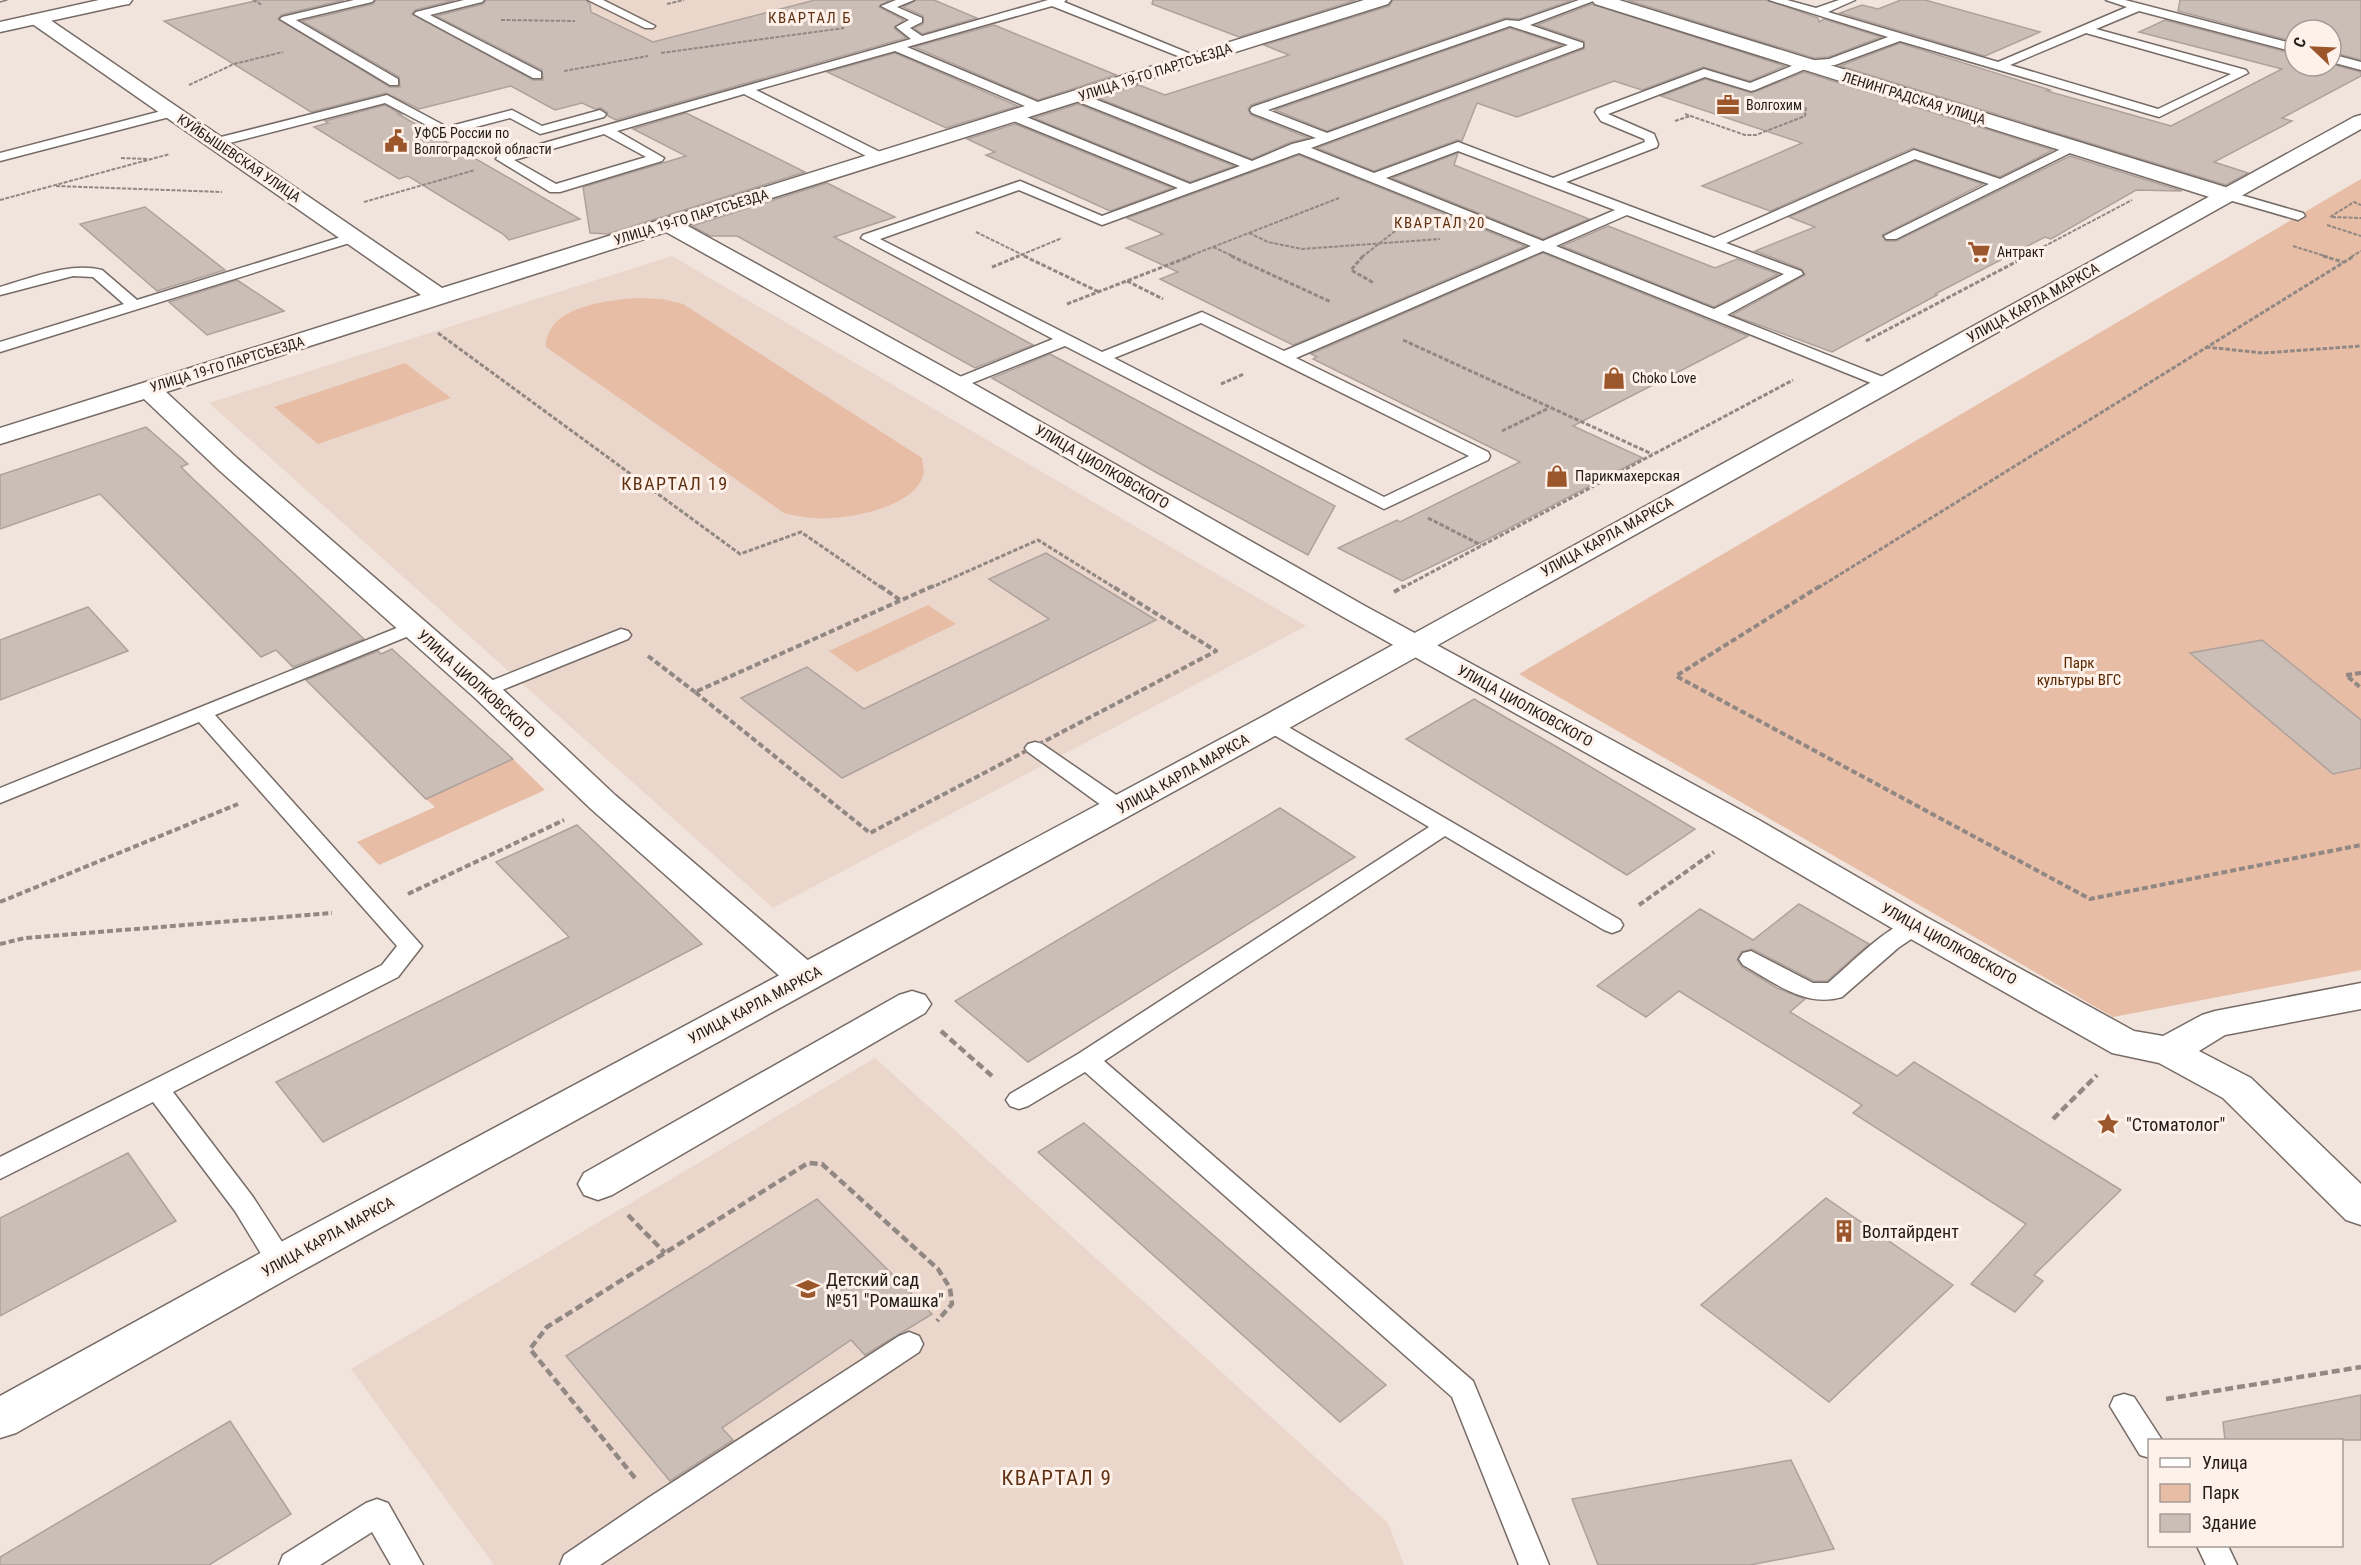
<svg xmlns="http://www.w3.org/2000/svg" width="2361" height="1565" viewBox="0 0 2361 1565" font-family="'Roboto Condensed',sans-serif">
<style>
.built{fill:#ead6cb}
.green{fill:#e7bda6}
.building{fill:#cabeb7;stroke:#aea19b;stroke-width:1.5}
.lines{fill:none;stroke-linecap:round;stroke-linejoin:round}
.lane-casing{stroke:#766b65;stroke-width:3}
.street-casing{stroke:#766b65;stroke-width:3}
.secondary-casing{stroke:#766b65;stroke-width:3}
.path-far3{stroke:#918783;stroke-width:2;stroke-dasharray:4 1.5;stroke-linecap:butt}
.path-far2{stroke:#918783;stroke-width:3;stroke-dasharray:4.5 2;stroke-linecap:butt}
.path-far1{stroke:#918783;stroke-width:4;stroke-dasharray:6 3;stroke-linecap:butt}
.path{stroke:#918783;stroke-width:4.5;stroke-dasharray:8 4;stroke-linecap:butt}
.lane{fill:#fff;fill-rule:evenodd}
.street{fill:#fff;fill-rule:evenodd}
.secondary{fill:#fff;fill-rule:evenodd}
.tram{stroke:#877e7a;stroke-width:1.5}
.labels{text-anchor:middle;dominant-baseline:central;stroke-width:6;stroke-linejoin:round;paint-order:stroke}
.far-street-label{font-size:14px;fill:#211c1a;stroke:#fef1ea}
.far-poi-label{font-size:14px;fill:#211c1a;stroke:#fef1ea;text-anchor:start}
.far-quarter-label{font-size:15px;letter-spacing:1.5px;fill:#5f3012;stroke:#fef1ea}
.street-label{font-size:15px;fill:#211c1a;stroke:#fef1ea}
.poi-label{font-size:15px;fill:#211c1a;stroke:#fef1ea;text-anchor:start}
.park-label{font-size:15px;fill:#5b2701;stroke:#fef1ea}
.quarter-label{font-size:18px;letter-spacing:1.5px;fill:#5f3012;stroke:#fef1ea}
.near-poi-label{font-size:18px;fill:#211c1a;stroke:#fef1ea;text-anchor:start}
.near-quarter-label{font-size:21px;letter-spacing:1.5px;fill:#5f3012;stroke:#fef1ea}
</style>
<rect width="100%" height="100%" fill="#f1e4dd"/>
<!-- built -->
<g class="built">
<path d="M571,0h273l-179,47z"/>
<path d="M672,256l634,370 -533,282 -564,-505z"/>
<path d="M875,1058l513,465 16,42h-910l-143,-196z"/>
</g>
<!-- green -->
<g class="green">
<path d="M2361,179v791l-248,47 -594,-343z"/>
<path d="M639,298l23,1 21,5 239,154c0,4 2,10 2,14 -6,37 -83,49 -113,46 -9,-1 -18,-3 -27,-5l-238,-166c0,-41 62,-47 93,-49z"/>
<path d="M405,363l46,35 -133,46 -44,-37z"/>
<path d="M928,605l28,19 -99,48 -28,-21z"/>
<path d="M513,759l32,31 -166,75 -22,-23 78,-35 -9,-8z"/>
</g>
<!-- building -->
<g class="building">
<path d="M260,0h84l-63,15 -3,4 112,68h10l-1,-10 -97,-56 71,-17 3,-4h79l-40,10 -3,4 121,66h10l-1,-10 -106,-54 47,-12 3,-4h100l4,4 1,8 62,30 162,-42h75l-11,7 25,13 -10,8 12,10 -290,82 -8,-4 -1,-4 -6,-4 -6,1 -13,-6 -27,7 -44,-24 -92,23 -33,-16 -75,19 -147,-91z"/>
<path d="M916,0h18l43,18 -55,16 -8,-6 9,-4v-8l-20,-9z"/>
<path d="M1153,0h203l-117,37 -87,-33z"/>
<path d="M1393,0h179l-53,19 -14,-1 -254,87 -3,4 3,6 58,23 -18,4 -39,17 -154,-61 41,-13 26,10 124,-40 -25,-10 125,-39z"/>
<path d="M1627,0h140l51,18 1,4 5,-3 57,18 -52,20 -15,1z"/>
<path d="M1901,0h24l115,32 -55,24 -145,-43 22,-8 16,4z"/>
<path d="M2180,0h181v60l-30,-8v-22h-36v12l-117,-31z"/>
<path d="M1592,4l193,62 -35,15 -47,-14 -61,23 -28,-9 -97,36 -40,-14 -15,38 -5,-1 -83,31 -57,-23 267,-99v-8l-47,-16z"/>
<path d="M2165,20l130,34v12l36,-2 30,8v4l-79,42 10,3 -78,41 34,11 -22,12 -386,-119 60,-23 150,47 -3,1 124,35 111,-57 -143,-37z"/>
<path d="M994,25l122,50 -78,25 -124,-53z"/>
<path d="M1510,28l51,17 -234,86 -52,-21z"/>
<path d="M895,53l123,53 -72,22 -119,-56z"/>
<path d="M1804,72l249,78 -53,27 -87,-29 -143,63 -68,-25 100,-43 -141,-47 44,-17 47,14z"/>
<path d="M1078,104l156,62 -44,16 -156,-64z"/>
<path d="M385,105l16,9h-3l182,105 -71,21 -6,-6 -95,-58 -9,3 -85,-52 14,-4 -3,-2z"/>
<path d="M686,113l119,59 -197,62 -18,-1 -7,-46 103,-31 -53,-27z"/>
<path d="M1015,124l157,64 -62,23 -124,-56 9,-3 -28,-13z"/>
<path d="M1458,153l-4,12 135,54 -46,20 -151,-61z"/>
<path d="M1299,155l226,91 -232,99 -133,-66 18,-7 -52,-24 37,-14 -36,-16z"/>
<path d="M2070,156l112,35 -46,-1 -85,49 -6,-2 -110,57 2,1 -105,57 -100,-37 73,-40 -3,-6 -47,-18 60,-24 -26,-10 126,-56 68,23 -101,51 4,6h10z"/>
<path d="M827,183l68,34 -61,20 199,108 -58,23 -238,-132h-27l-18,-10z"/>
<path d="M145,207l80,63 -68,21 -77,-67z"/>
<path d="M1608,226l107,42 22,-9 41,15 -64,33 -152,-61z"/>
<path d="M1543,253l205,83 -175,90 70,32 -147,77 -94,46 -64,-33 59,-28 3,2 120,-60 -207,-103 4,-2 -6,-3z"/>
<path d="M237,280l47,31 -77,24 -38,-33z"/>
<path d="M1050,354l285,152 -27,49 -149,-81 -167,-96z"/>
<path d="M146,427l42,37 -7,3 11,11 172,161 -71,28 -17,-17 -15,7 -161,-163 -100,35v-54z"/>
<path d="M1046,553l110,67 -314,158 -101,-80 66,-31 57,42 185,-90 -60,-40z"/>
<path d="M88,607l40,44 -128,49v-60z"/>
<path d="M2262,640l99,80v48l-28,6 -143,-121z"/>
<path d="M392,649l121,110 -87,40 -120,-119 72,-29 3,3z"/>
<path d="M1474,699l83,48 138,82 -68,46 -221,-136z"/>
<path d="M1280,808l75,49 -327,205 -73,-61z"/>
<path d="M577,825l125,119 -379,198 -47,-60 293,-145 -73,-75z"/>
<path d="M1799,904l70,40 -42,37h-13l-62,-32 -11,3 -4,8 5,7 35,21 28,11 -15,13 107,64 17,-14 207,128 -87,85 9,6 -28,31 -44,-28 55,-60 -173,-111 9,-8 -183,-114 -33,26 -49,-31 103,-77 53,31z"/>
<path d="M1084,1123l302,262 -46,37 -302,-270z"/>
<path d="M128,1153l48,68 -176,95v-98z"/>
<path d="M1826,1198l127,87 -124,117 -128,-97z"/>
<path d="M817,1199l115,115 -67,41 -14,-15 -129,88 11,12 -63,41 -104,-125z"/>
<path d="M2361,1395v45h-136l-2,-18z"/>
<path d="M230,1421l61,93 -82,51h-209v-8z"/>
<path d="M1791,1460l43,89 -84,16h-152l-26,-66z"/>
</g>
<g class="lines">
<!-- lane casing -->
<g class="lane-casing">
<g id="lane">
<path d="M354,0h20l-2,2 -76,18 102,59v6h-8l-110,-66 2,-2z"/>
<path d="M464,0h20l-2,2 -52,13 111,57v6h-8l-119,-64 2,-2z"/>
<path d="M588,0h15l52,26 -2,2h-8z"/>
<path d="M896,0h18l-17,7 25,11v4l-12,6 12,8 126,-36h18l-2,2 139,57 -6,4 -4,-1 -141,-56 -145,41 138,58 2,3 -2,3h-8l-142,-60 -139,39 130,65 2,3 -2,3h-10l-132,-67 -127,37 47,27 -2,3 -102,31h-10l-54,-33 2,-3 413,-117 -15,-12 13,-7 -28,-14zM604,134l42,23 -90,27 -42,-24z"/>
<path d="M1579,0h17l-66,25 53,18v4l-272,101 63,25 84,-31 95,36 92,-36 -1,-3 -43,-18 -6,-9 2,-3 107,-40 46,14 54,-22 25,-2 59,-22 -119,-37h18l29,8 23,-8h16l-27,12 170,50 129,-55 -21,-7h19l170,44v8l-156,-41 -43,18 150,41 2,3 -89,44 -259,-76 -65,24 -25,2 -55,23 -4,1 -46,-14 -97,37 46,20 4,10 -1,3 -91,35 148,56 200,-88 86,29 69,-34 5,-1 6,4 -184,91h-10l-2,-3 105,-52 -74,-25 -189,84 75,28 2,3 -76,41 166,66 2,3 -2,3h-12l-338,-136 -247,107 192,94 2,4 -2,4 -104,49 -319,-163 -103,41h-12l-2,-3 2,-3 103,-42 -192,-101 2,-3 157,-54 82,35 76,-28 -167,-68 -2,-3 2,-3h8l171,70 50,-18 -166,-66 -2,-3 2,-3h8l170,67 40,-17 24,-6 -64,-25 -2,-3 2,-3 254,-87 13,1zM1510,26l58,19 -241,88 -59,-23zM2086,33l145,41 -73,35 -148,-44zM1458,151l157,59 -72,31 -157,-63zM1299,153l232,93 -247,105 -82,-39 -100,40 -222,-113 139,-49 83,35zM1627,215l157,59 -70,35 -158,-63zM1201,323l268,133 -85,41 -270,-139z"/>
<path d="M2331,54l30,8v8l-30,-8z"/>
<path d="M387,95l60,32 65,-17 30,16 58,-16 6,4 -2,3 -64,17 -30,-16 -65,17 -60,-32 -167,43 -6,-4 1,-3z"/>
<path d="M173,108l6,4 -2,3 -177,46v-8z"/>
<path d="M2227,191l76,22 2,3 -7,4 -76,-22 -2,-3 2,-3z"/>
<path d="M354,233l5,1 2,3 -2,3 -359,112v-10l124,-38 -31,-27 -20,-1 -73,19v-8c32,-9 69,-25 102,-17l35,30z"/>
<path d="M414,621l7,2 3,4 -3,4 -206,84 207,231 -24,31 -225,115 80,105 42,65 -4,8 -10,3 -10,-3 -36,-59 -82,-109 -153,77v-22l382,-192 15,-19 -198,-224 -199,81v-15z"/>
<path d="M621,629l7,2 3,4 -3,4 -136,55h-14l-3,-4 3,-4z"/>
<path d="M1271,719l7,2 342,199 3,5 -3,5 -8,3 -8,-3 -159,-94 -341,225 369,320 76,184h-30l-67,-168 -367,-325 -57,34 -9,3 -9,-3 -4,-6 4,-6 68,-40 351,-227 -165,-98 -3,-4 3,-4z"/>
<path d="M1035,742l7,2 86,59 3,5 -3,5 -8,2 -8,-2 -84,-61 -3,-4 3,-4z"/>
<path d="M1915,918l8,3 3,5 -3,5 -25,17 -56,49c-37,11 -68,-15 -99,-32l-4,-6 4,-6 8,-2 62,32h15c24,-20 57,-56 87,-65z"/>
<path d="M909,1332l10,4 4,8 -4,8 -319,213h-40l4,-10 84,-57 251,-162z"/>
<path d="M2124,1394l10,3 28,43h-12v18l-10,-3 -30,-49 4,-9z"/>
<path d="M377,1499l11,4 35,62h-32l-19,-33 -52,33h-41l4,-10 83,-52z"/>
<path d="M2197,1546h31l9,19h-31z"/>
</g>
</g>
<!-- street casing -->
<g class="street-casing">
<g id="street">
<path d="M1364,0h27l-3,4 -702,221 279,154 400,227 394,214 169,98 206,113 29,5 39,-21 13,-4 146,-28v26l-136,26 -26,16 52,27 110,106v41l-15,-5 -123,-122 -64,-35 -47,-10 -210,-119 -167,-98 -390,-218 -398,-229 -281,-157 -500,160 72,67 258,224 119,112 203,174 5,9 -5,9 -13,4 -13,-4 -201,-178 -117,-112 -254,-226 -76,-72 -144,45v-16l421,-133 -390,-272 -3,-4 3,-4h12l399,273z"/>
<path d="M1592,0h27l616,190 3,5 -3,5 -8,1 -8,-1 -624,-196z"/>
<path d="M912,991l13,4 6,9 -6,9 -313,182 -14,5 -14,-5 -6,-11 6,-11 315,-178z"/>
</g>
</g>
<!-- secondary casing -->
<g class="secondary-casing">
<g id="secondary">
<path d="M99,0h33l-3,4 -6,1 -123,27v-10z"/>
<path d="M2361,115v14l-1079,603 -986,542 -280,159 -16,5v-42l266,-146 994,-532 1094,-601z"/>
</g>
</g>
<!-- path-far3 -->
<g class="path-far3">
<path d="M253,0l9,5"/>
<path d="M667,4l17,-4"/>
<path d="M501,20l74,1"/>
<path d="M661,53l183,-25"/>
<path d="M564,71l84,-15"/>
<path d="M189,85l45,-21 49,-12"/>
<path d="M1685,114l60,21h11l49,-19 1,-8 -12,-7"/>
<path d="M1675,121l15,-5"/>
<path d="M121,158l26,1"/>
<path d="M56,186l166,6"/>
<path d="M0,200l170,-46"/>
<path d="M364,202l111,-32"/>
<path d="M2330,217l24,-15 7,3"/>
<path d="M2332,217l29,1"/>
<path d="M2327,225l34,11"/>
<path d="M976,232l51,25"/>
<path d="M1249,233l19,9 34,7 138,-10"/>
<path d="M2293,246l35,11"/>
<path d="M1213,247l22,10"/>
<path d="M1016,257l46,-19"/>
<path d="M1187,257l152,-59"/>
<path d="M1362,257l37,-29 3,-6"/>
<path d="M2024,257l108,-57"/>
<path d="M2351,257l10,-6"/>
</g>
<!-- path-far2 -->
<g class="path-far2">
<path d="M1024,256l75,36"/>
<path d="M1231,256l100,46"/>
<path d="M1363,256l-12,14 23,13"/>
<path d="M2323,256l20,6"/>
<path d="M992,267l27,-11"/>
<path d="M1127,281l36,18"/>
<path d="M1067,304l124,-48"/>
<path d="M438,333l302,221 61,-22 81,56"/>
<path d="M1403,340l249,114"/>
<path d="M1866,341l161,-85"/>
<path d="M2206,347l57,6 98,-7"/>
<path d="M1221,384l23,-10"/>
<path d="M1502,431l47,-23"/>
<path d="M1428,518l53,27"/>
<path d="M930,588l108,-48 77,48"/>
<path d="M1402,588l391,-208"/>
<path d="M1818,588l536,-332"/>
</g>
<!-- path-far1 -->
<g class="path-far1">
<path d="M880,586l20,14"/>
<path d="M933,586l-238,106 175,141 346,-182 -104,-65"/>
<path d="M1820,586l-144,90 414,223 271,-54"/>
<path d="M1394,592l10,-6"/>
<path d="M648,656l47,36"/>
<path d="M2361,673l-15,2 15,13"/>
<path d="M408,894l156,-74"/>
<path d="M0,902l238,-98"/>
<path d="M1639,905l75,-53"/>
<path d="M0,944l25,-6 307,-25"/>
</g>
<!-- path -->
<g class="path">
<path d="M941,1031l51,45"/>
<path d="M2053,1119l44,-44"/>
<path d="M628,1215l37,38"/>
<path d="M2166,1399l195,-32"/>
<path d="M635,1478l-105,-129 17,-22 261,-164 14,1 116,105 12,19 2,16 -15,17"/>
</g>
<!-- lane -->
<use href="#lane" class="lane"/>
<!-- street -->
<use href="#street" class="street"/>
<!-- secondary -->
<use href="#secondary" class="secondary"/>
<!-- tram -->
<path class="tram" d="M0,2l7,-2"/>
</g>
<!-- icons -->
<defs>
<g id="office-bare" transform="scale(1.8)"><path d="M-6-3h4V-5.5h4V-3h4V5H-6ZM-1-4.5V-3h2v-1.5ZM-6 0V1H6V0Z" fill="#9c562b" stroke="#fef1ea" stroke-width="2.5" paint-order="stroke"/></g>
<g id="civic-bare" transform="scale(1.8)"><path d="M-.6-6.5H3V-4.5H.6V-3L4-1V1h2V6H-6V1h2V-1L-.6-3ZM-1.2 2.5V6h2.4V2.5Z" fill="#9c562b" stroke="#fef1ea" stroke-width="2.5" paint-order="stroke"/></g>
<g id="supermarket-bare" transform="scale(1.8)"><path d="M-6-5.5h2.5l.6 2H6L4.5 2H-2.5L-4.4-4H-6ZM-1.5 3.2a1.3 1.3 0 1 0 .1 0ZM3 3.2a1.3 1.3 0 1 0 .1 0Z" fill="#9c562b" stroke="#fef1ea" stroke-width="2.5" paint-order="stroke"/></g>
<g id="shop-bare" transform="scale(1.8)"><path d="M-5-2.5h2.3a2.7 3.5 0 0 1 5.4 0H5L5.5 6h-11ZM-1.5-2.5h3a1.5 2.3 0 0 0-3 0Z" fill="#9c562b" stroke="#fef1ea" stroke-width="2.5" paint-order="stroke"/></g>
<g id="sight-bare" transform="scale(1.8)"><path d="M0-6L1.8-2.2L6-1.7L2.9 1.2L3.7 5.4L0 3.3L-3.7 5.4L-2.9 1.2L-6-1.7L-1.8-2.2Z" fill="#9c562b" stroke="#fef1ea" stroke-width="2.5" paint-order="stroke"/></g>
<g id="building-bare" transform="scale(1.8)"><path d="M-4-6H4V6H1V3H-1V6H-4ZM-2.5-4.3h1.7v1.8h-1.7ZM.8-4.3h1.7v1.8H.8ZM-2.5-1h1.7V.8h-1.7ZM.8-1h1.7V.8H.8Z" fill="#9c562b" stroke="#fef1ea" stroke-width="2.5" paint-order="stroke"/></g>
<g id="school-bare" transform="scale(1.8)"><path d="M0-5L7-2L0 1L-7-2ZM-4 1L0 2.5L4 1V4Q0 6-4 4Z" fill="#9c562b" stroke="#fef1ea" stroke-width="2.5" paint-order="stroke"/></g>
</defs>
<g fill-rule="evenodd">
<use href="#office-bare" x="1728" y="105"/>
<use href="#civic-bare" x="396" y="141"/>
<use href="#supermarket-bare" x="1979" y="252"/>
<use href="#shop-bare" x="1614" y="378"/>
<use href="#shop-bare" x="1557" y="476"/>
<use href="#sight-bare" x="2108" y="1124"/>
<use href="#building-bare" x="1844" y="1231"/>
<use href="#school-bare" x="808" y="1289"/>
</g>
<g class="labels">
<!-- far-street labels -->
<g class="far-street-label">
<text transform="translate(1155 72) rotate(-18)">УЛИЦА 19-ГО ПАРТСЪЕЗДА</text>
<text transform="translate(1914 98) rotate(17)">ЛЕНИНГРАДСКАЯ УЛИЦА</text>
<text transform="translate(239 158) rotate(34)">КУЙБЫШЕВСКАЯ УЛИЦА</text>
<text transform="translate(691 217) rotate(-17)">УЛИЦА 19-ГО ПАРТСЪЕЗДА</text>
<text transform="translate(227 364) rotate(-17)">УЛИЦА 19-ГО ПАРТСЪЕЗДА</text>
</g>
<!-- far-poi labels -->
<g class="far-poi-label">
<text x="1746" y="105">Волгохим</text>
<text x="414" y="133">УФСБ России по<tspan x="414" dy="16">Волгоградской области</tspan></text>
<text x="1997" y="252">Антракт</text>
<text x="1632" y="378">Choko Love</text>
</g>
<!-- far-quarter labels -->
<g class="far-quarter-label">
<text x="810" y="18">КВАРТАЛ Б</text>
<text x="1440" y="223">КВАРТАЛ 20</text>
</g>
<!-- street labels -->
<g class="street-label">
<text transform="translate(2033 303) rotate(-29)">УЛИЦА КАРЛА МАРКСА</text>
<text transform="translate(1102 467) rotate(30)">УЛИЦА ЦИОЛКОВСКОГО</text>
<text transform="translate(1607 537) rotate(-29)">УЛИЦА КАРЛА МАРКСА</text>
<text transform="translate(476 684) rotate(42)">УЛИЦА ЦИОЛКОВСКОГО</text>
<text transform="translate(1525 706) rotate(29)">УЛИЦА ЦИОЛКОВСКОГО</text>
<text transform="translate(1183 774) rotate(-29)">УЛИЦА КАРЛА МАРКСА</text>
<text transform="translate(1949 944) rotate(29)">УЛИЦА ЦИОЛКОВСКОГО</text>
<text transform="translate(755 1005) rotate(-28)">УЛИЦА КАРЛА МАРКСА</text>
<text transform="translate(328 1237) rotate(-29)">УЛИЦА КАРЛА МАРКСА</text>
</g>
<!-- poi labels -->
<g class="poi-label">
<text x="1575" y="476">Парикмахерская</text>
</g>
<!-- park labels -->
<g class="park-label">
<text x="2079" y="663">Парк<tspan x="2079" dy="17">культуры ВГС</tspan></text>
</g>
<!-- quarter labels -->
<g class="quarter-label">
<text x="675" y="483">КВАРТАЛ 19</text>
</g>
<!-- near-poi labels -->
<g class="near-poi-label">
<text x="2126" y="1124">"Стоматолог"</text>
<text x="1862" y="1231">Волтайрдент</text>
<text x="826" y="1279">Детский сад<tspan x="826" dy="21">№51 "Ромашка"</tspan></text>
</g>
<!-- near-quarter labels -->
<g class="near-quarter-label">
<text x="1057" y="1478">КВАРТАЛ 9</text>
</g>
</g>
<!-- legend -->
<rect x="2148" y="1439" width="195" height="108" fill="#fef1ea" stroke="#a69c97" stroke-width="1.5"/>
<rect x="2160" y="1458" width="30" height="9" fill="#ffffff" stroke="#a69c97" stroke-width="1.5"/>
<text x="2202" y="1469" font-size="18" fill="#211c1a">Улица</text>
<rect x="2160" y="1484" width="30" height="18" fill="#e7bda6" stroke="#a69c97" stroke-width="1.5"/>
<text x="2202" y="1499" font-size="18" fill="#211c1a">Парк</text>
<rect x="2160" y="1514" width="30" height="18" fill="#cabeb7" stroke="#a69c97" stroke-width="1.5"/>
<text x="2202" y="1529" font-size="18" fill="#211c1a">Здание</text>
<!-- north arrow -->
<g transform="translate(2313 48) rotate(293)"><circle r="28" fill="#fef1ea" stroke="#a69c97" stroke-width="1.5"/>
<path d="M0-4.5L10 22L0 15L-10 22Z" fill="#9c562b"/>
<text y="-9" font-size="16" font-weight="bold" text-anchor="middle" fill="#211c1a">С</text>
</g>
</svg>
